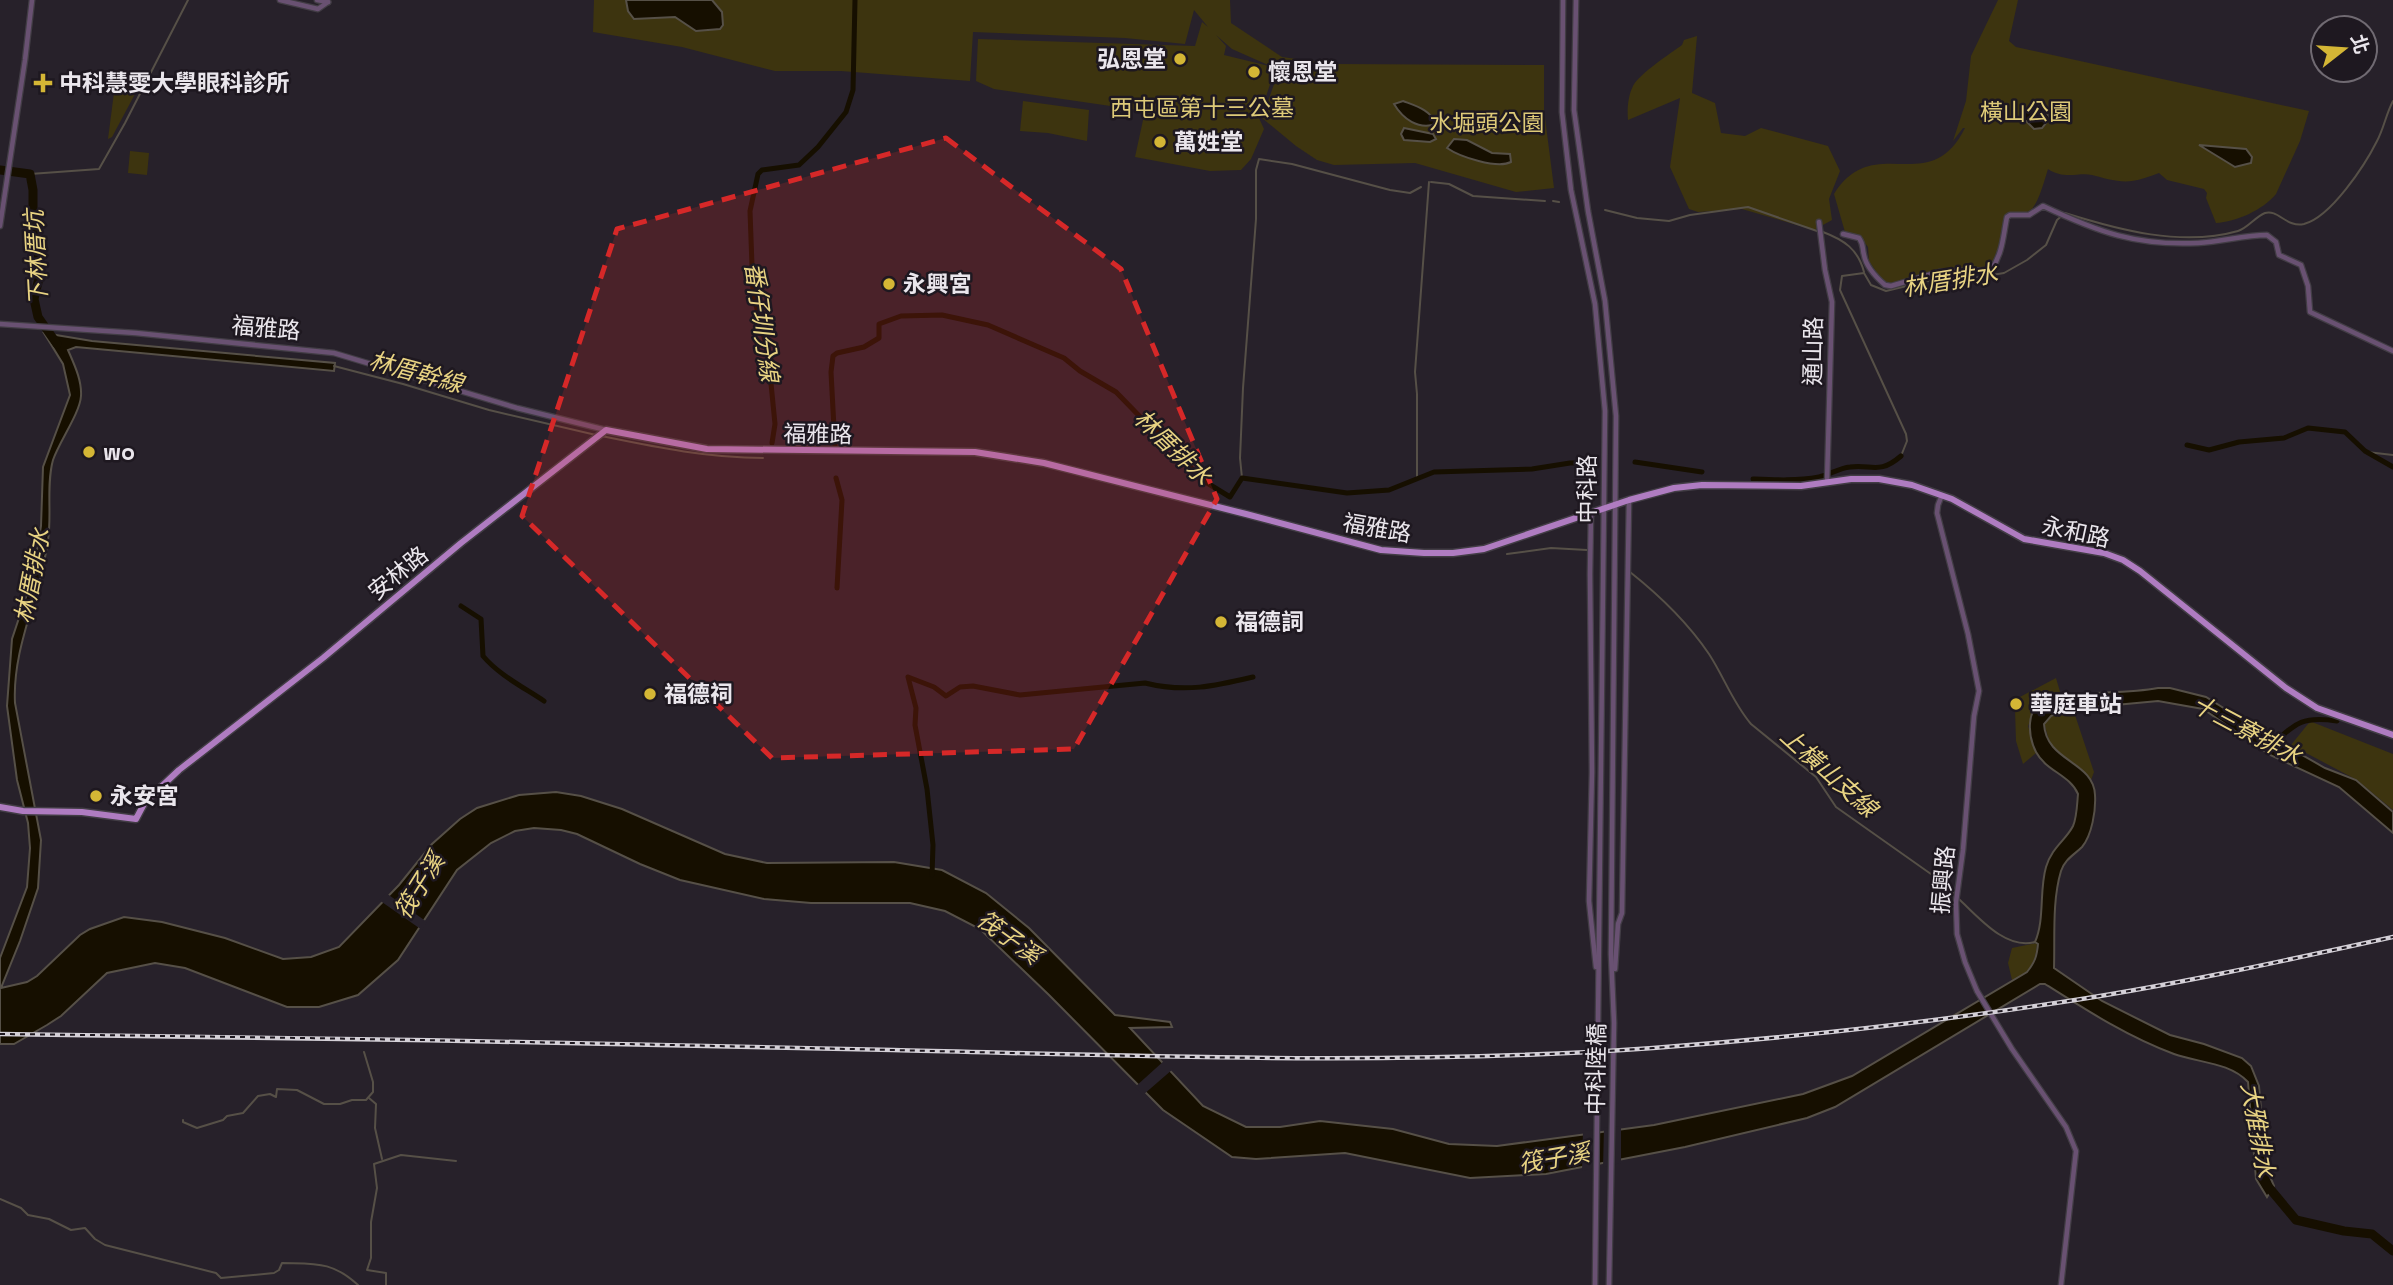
<svg xmlns="http://www.w3.org/2000/svg" width="2393" height="1285" viewBox="0 0 2393 1285" font-family="'Space Grotesk','Noto Sans TC',sans-serif">
<style>
.green{fill:#3d340f}
.water{fill:#160f00;stroke:#565047;stroke-width:2}
.pier{fill:#27212a}
.lines{fill:none;stroke-linecap:round;stroke-linejoin:round}
.stream{stroke:#565047;stroke-width:2}
.canal{stroke:#160f00;stroke-width:5}
.river{stroke:#160f00;stroke-width:9}
.minor-casing{stroke:#423d45;stroke-width:7}
.major-casing{stroke:#423d45;stroke-width:9}
.minor{stroke:#695172;stroke-width:4.5}
.major{stroke:#af7cc1;stroke-width:6}
.rail-casing{stroke:#d4d0d7;stroke-width:4.5}
.rail{stroke:#1e1820;stroke-width:2;stroke-dasharray:5;stroke-linecap:butt}
.marked{fill:#d62828;fill-opacity:0.2;stroke:#d62828;stroke-width:5;stroke-dasharray:14 9;stroke-linejoin:round}
.poi-dot{fill:#d4b635;stroke:#1e1820;stroke-width:2.5}
.labels{text-anchor:middle;dominant-baseline:central;stroke-width:5;stroke-linejoin:round;paint-order:stroke}
.poi-label{font-size:23px;font-weight:bold;fill:#eae6ec;stroke:#1e1820;text-anchor:start}
.park-label{font-size:23px;fill:#deca78;stroke:#1e1820}
.street-label{font-size:23px;fill:#eae6ec;stroke:#1e1820}
.water-label{font-size:24px;font-style:italic;fill:#e8d382;stroke:#1e1820}
</style>
<rect width="100%" height="100%" fill="#27212a"/>
<!-- green -->
<g class="green">
<path d="M594,0h636l1,23 51,34 51,7 211,1v45l10,78 -38,4 -101,-29 -81,2 -17,-5 -21,-14 -34,-28 15,-42 -2,-8 -43,-19 -16,-14 10,11 -2,9 45,11 5,6 -15,46 5,11 -13,30 -10,11 -31,1 -75,-14 10,-46 -151,-22 -18,-8 2,-42 217,7 7,-24 6,5 -14,-17 -9,34 -60,-6 -152,-6 -3,49 -129,-10h-66l-93,-24 -89,-15z"/>
<path d="M1998,0h20l-9,41 7,6 293,64 -9,30 -24,53c-13,16 -40,28 -60,29l-10,-25 1,-5 -3,-4 -37,-9 -8,-7c-9,3 -18,7 -27,8 -13,2 -28,-3 -40,-6 -13,-3 -28,5 -44,-6 -3,9 -10,38 -19,42 -7,4 -15,0 -23,3l-6,30 -10,23 -55,3 -44,14 -9,-4 -13,-19 -1,-14 -7,-9 -16,-6 -11,-38c40,-64 95,6 131,-66h-2l-10,13 13,-40 5,-45z"/>
<path d="M1697,36l-5,57 23,10 6,30 24,3 16,-8 67,18 12,25 -11,28 3,21 -18,10 -72,-21 -44,3 -9,-3 -19,-42 10,-69 -52,22c-1,-11 0,-24 5,-34 6,-12 38,-33 49,-41l2,-5z"/>
<path d="M116,77l27,2 -31,58 -4,2z"/>
<path d="M1023,101l66,9 -2,31 -39,-8 -28,-2z"/>
<path d="M130,151l19,2 -2,22 -19,-2z"/>
<path d="M2056,678l5,17 -19,5 -10,16 14,4 16,-9 12,1 20,60 -3,8 -40,-33 -7,-24 -13,-4 -3,7 8,27 -13,11 -7,-23 -1,-32 3,-11z"/>
<path d="M2312,722l81,32v56l-36,-30 -66,-35 17,-21z"/>
<path d="M2037,943c-1,19 -7,30 -25,37l-4,-17 4,-15z"/>
</g>
<!-- water -->
<g class="water">
<path d="M626,0h86l10,12 1,13 -3,4 -24,2 -21,-14 -41,2 -6,-8z"/>
<path d="M1403,101c13,5 28,9 33,23 -18,6 -33,-5 -42,-20z"/>
<path d="M2036,104l6,2 8,12 -8,10 -8,1 -13,-13 9,-11z"/>
<path d="M1404,128l29,6 3,5 -6,3 -26,-2 -3,-6z"/>
<path d="M1454,139l13,1 25,13 18,1 1,8c-14,7 -51,-5 -64,-14z"/>
<path d="M2199,145l47,4 6,8 -1,6 -16,4z"/>
<path d="M44,333l48,8 243,22 -1,8 -258,-24 -8,3c6,14 14,30 13,46 -1,17 -22,46 -28,64 -7,25 -1,55 -5,80 -7,55 -36,107 -33,163l26,137 -3,48 -18,53 -19,47 26,-6 10,-6 43,-41 10,-6 34,-12 38,5 63,16 58,21 28,-2 28,-10 60,-62 33,-41 28,-25 17,-11 42,-13 37,-3 25,4 41,13 103,45 42,9 127,-1 48,8 44,23 43,35 86,87 55,7 2,5 -42,1 73,78 43,21h34l40,-6 73,8 56,15 48,2 157,-21 149,-31 49,-18 175,-104c8,-10 10,-16 11,-28l-3,-2c10,-23 4,-51 11,-75 6,-20 20,-27 27,-41 4,-9 4,-22 5,-32 -8,-19 -32,-23 -42,-42 -8,-16 -11,-43 9,-53 14,-7 32,-5 48,-6 22,-1 44,-1 65,-5h12l36,9 54,34 65,37 31,12 37,32v21l-54,-46 -69,-32 -67,-46 -45,-8 -96,9 -11,6 -7,8c2,38 50,37 51,71 1,15 -3,40 -13,52 -8,8 -17,12 -21,24 -9,30 -6,66 -7,97l48,33 68,34 34,9 38,14 9,8 8,20 7,81 8,19 -7,11 -11,-18 -8,-97c-19,-20 -49,-19 -74,-28 -46,-17 -88,-44 -129,-70h-5l-205,123 -28,11 -122,29 -139,27 -76,4 -125,-25 -89,6 -24,-2 -69,-47 -114,-115 -69,-66 -35,-18 -35,-8h-99l-47,-4 -84,-19 -40,-16 -63,-30 -16,-4 -27,-2 -19,3 -24,12 -34,27 -59,90 -40,35 -39,12h-32l-102,-39 -30,-5 -48,10 -46,43 -14,9 -33,19h-14v-86l27,-71 3,-39 -2,-25 -11,-43 -10,-74 5,-67 21,-63 8,-50 2,-59 27,-72 -7,-31z"/>
</g>
<!-- pier -->
<g class="pier">
<path d="M386,893l41,29 -5,8 -43,-30z"/>
<path d="M1165,1060l8,9 -30,26 -8,-8z"/>
<path d="M1621,1126v37l-18,4 1,-39z"/>
<path d="M1600,1129v38l-18,4 1,-40z"/>
</g>
<g class="lines">
<!-- stream -->
<g class="stream">
<path d="M30,174l69,-5 26,-46 63,-123"/>
<path d="M1431,182l18,2 24,12 72,5"/>
<path d="M1553,201l6,1"/>
<path d="M1605,210l32,8 32,3 21,-6 58,-8 69,24"/>
<path d="M1823,232c21,8 35,17 41,40"/>
<path d="M334,366l69,18 86,26 107,25"/>
<path d="M601,436c54,11 106,22 162,22"/>
<path d="M2367,452l26,3"/>
<path d="M1901,456l6,-15 -1,-7 -66,-144 2,-14 22,-3 7,12 15,6 58,-14 30,1 30,-5 23,-13 19,-15 11,-25 8,-7c54,17 117,34 173,18 10,-3 17,-14 27,-18 13,-4 22,15 39,11 27,-7 61,-59 73,-83 7,-13 9,-27 16,-40"/>
<path d="M1242,478l-2,-20 3,-70 13,-169v-49l3,-11 33,5 98,26 20,3 11,-6"/>
<path d="M1417,479v-85l-2,-22 14,-190"/>
<path d="M1507,554l44,-6 36,2"/>
<path d="M1630,572c29,23 58,51 79,82 15,23 24,49 42,70l65,53 20,30 102,72 17,16"/>
<path d="M1959,899c20,19 47,51 76,43"/>
<path d="M369,1098l7,6 -1,24 7,31"/>
<path d="M183,1120v2l14,6 26,-8 4,-4 16,-3 15,-17 12,-2 6,3 1,-8 20,1 27,14h16l12,-4h14l7,-8v-10l-9,-30"/>
<path d="M0,1199l21,9 7,7 21,4 22,11 14,-2 10,11 10,6 111,28 5,5 53,-5 5,-3 3,-7c33,1 50,-2 76,22"/>
<path d="M386,1285v-12l-19,-3 4,-12v-36l6,-34 -3,-24 27,-9 55,6"/>
</g>
<!-- canal -->
<g class="canal">
<path d="M772,443l3,-19 -7,-71 -15,-60 -3,-82 8,-37 4,-4 37,-5 19,-18 28,-35 7,-22 2,-90"/>
<path d="M2187,445l22,5 30,-8 45,-4 24,-10 37,4 20,19 28,16"/>
<path d="M835,447l-4,-75 2,-16 4,-3 27,-6 15,-9v-14l22,-8 41,-1 46,10 76,33 16,13 36,21 35,36 14,7 34,43 31,19 12,-19 105,15 42,-3 45,-18 98,-3 38,-6h18"/>
<path d="M1635,462l67,10"/>
<path d="M836,478l6,22 -5,88"/>
<path d="M1753,479c23,1 44,2 66,-2 10,-2 20,-9 31,-10 22,-3 29,8 51,-11"/>
<path d="M461,606l20,13 2,37c16,19 40,31 61,45"/>
<path d="M2273,744c23,-22 31,-28 64,-23"/>
<path d="M932,875l1,-30 -6,-56 -12,-64 1,-17 -8,-31 26,10 12,9 14,-9 13,-1 47,9 125,-12c40,10 70,3 108,-6"/>
</g>
<!-- river -->
<g class="river">
<path d="M0,170l30,4 3,16v39l6,30v19l-5,21 4,18 19,27"/>
<path d="M2266,1184l30,36 48,11 28,3 21,17"/>
</g>
<!-- minor casing -->
<g class="minor-casing">
<g id="minor">
<path d="M280,0l38,9 10,-7"/>
<path d="M317,0l11,2"/>
<path d="M1563,0l-1,112 9,78 24,114 10,107 -10,874"/>
<path d="M1576,0l-2,110 14,101 17,90 11,115 -5,538 3,69 -5,262"/>
<path d="M1819,222l6,48 7,32 -5,180"/>
<path d="M0,226l25,-166 7,-60"/>
<path d="M1843,234l16,4c5,7 3,10 5,17 2,12 13,23 21,30l6,1 48,-14 52,-2c12,-17 12,-34 16,-53l3,-2h19l14,-9c55,26 93,40 155,37 23,-1 46,-8 69,-8l9,7 3,13 22,10 7,21 2,26 83,39"/>
<path d="M0,324l136,9 198,20 183,55 89,22"/>
<path d="M1942,495l-4,10 -1,8 31,121 11,57 -5,25 -11,134 -7,52 1,32 8,28 12,29 35,58 54,78 10,24 -15,134"/>
<path d="M1591,513l-1,61 2,198 -3,129 7,66"/>
<path d="M1615,969l3,-45 4,-11 7,-413"/>
</g>
</g>
<!-- major casing -->
<g class="major-casing">
<path id="major" d="M0,807l23,4 59,1 54,7 9,-17 34,-32 144,-112 138,-115 145,-113 101,19 268,3 69,11 202,51 135,36 43,3h29l31,-4 145,-49 45,-12 28,-3 99,1 50,-7h28l33,6 40,14 72,40 80,14 19,7 17,11 146,117 31,20 76,27"/>
</g>
<!-- minor -->
<use href="#minor" class="minor"/>
<!-- major -->
<use href="#major" class="major"/>
<!-- rail casing -->
<g class="rail-casing">
<path id="rail" d="M0,1034c298,3 595,9 893,16 253,6 508,16 760,-2 133,-10 265,-24 396,-44 116,-17 230,-42 344,-67"/>
</g>
<!-- rail -->
<use href="#rail" class="rail"/>
</g>
<!-- marked area -->
<path class="marked" d="M946,138l175,131 96,230 -143,250 -302,9 -250,-242 95,-287z"/>
<!-- markers -->
<g class="poi-dot">
<circle cx="1180" cy="59" r="7"/>
<circle cx="1254" cy="72" r="7"/>
<path d="M39.5 72.5h7v7h7v7h-7v7h-7v-7h-7v-7h7z"/>
<circle cx="1160" cy="142" r="7"/>
<circle cx="889" cy="284" r="7"/>
<circle cx="89" cy="452" r="7"/>
<circle cx="1221" cy="622" r="7"/>
<circle cx="650" cy="694" r="7"/>
<circle cx="2016" cy="704" r="7"/>
<circle cx="96" cy="796" r="7"/>
</g>
<g class="labels">
<!-- poi labels -->
<g class="poi-label">
<text x="1166" y="59" text-anchor="end">弘恩堂</text>
<text x="1268" y="72">懷恩堂</text>
<text x="59" y="83">中科慧雯大學眼科診所</text>
<text x="1174" y="142">萬姓堂</text>
<text x="903" y="284">永興宮</text>
<text x="103" y="452">wo</text>
<text x="1235" y="622">福德詞</text>
<text x="664" y="694">福德祠</text>
<text x="2030" y="704">華庭車站</text>
<text x="110" y="796">永安宮</text>
</g>
<!-- park labels -->
<g class="park-label">
<text x="1202" y="108">西屯區第十三公墓</text>
<text x="2026" y="112">橫山公園</text>
<text x="1487" y="123">水堀頭公園</text>
</g>
<!-- street labels -->
<g class="street-label">
<text transform="translate(266 328) rotate(5)">福雅路</text>
<text transform="translate(1813 351) rotate(-89)">通山路</text>
<text transform="translate(818 434) rotate(1)">福雅路</text>
<text transform="translate(1587 489) rotate(-90)">中科路</text>
<text transform="translate(1377 528) rotate(10)">福雅路</text>
<text transform="translate(2076 532) rotate(12)">永和路</text>
<text transform="translate(398 573) rotate(-39)">安林路</text>
<text transform="translate(1943 880) rotate(-85)">振興路</text>
<text transform="translate(1596 1069) rotate(-89)">中科陸橋</text>
</g>
<!-- water labels -->
<g class="water-label">
<text transform="translate(36 258) rotate(-93)">下林厝坑</text>
<text transform="translate(1950 280) rotate(-9)">林厝排水</text>
<text transform="translate(762 322) rotate(82)">番仔圳分線</text>
<text transform="translate(416 372) rotate(15)">林厝幹線</text>
<text transform="translate(1173 447) rotate(44)">林厝排水</text>
<text transform="translate(32 576) rotate(-79)">林厝排水</text>
<text transform="translate(2247 730) rotate(28)">十三寮排水</text>
<text transform="translate(1829 772) rotate(42)">上橫山支線</text>
<text transform="translate(419 886) rotate(-58)">筏子溪</text>
<text transform="translate(1009 937) rotate(36)">筏子溪</text>
<text transform="translate(2258 1130) rotate(80)">大雅排水</text>
<text transform="translate(1554 1158) rotate(-10)">筏子溪</text>
</g>
</g>
<!-- north arrow -->
<g transform="translate(2344 49) rotate(73)"><circle r="33" fill="#1e1820" stroke="#706a72" stroke-width="2"/>
<path d="M0-5L12 26L0 18L-12 26Z" fill="#d4b635"/>
<text y="-10" font-size="19" font-weight="bold" text-anchor="middle" fill="#eae6ec">北</text>
</g>
</svg>
